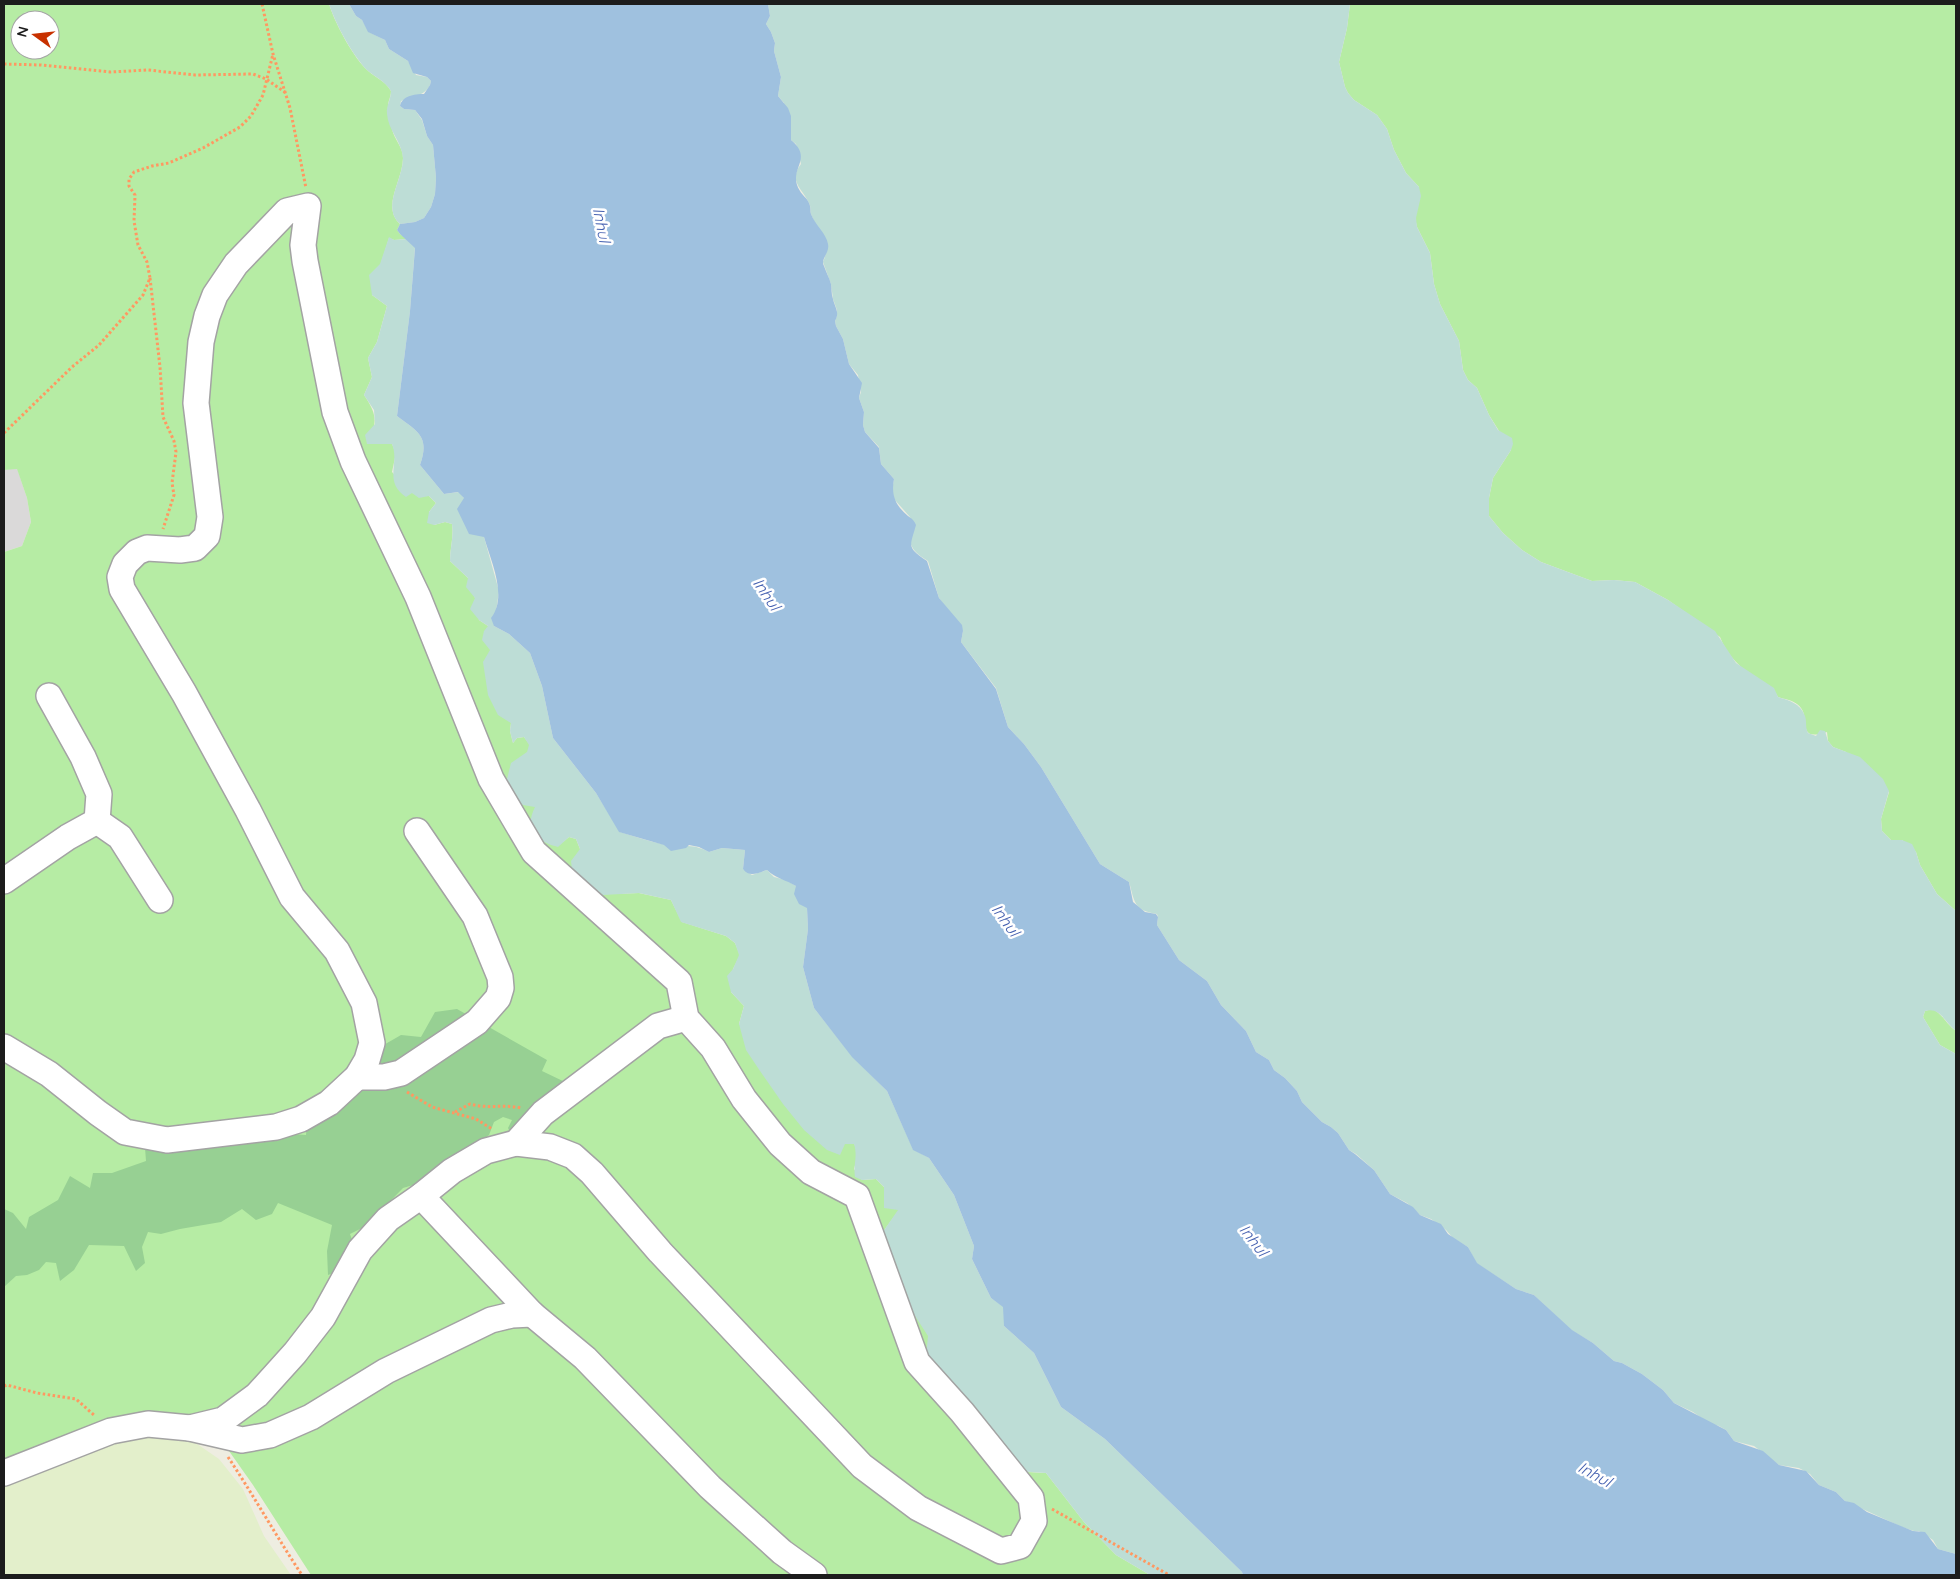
<svg xmlns="http://www.w3.org/2000/svg" width="1960" height="1579" viewBox="0 0 1960 1579" font-family="Quicksand,sans-serif">
<style>
.residential{fill:#dad9d9}
.farmland{fill:#e3efcb}
.grass{fill:#b6eca4;fill-rule:evenodd}
.forest{fill:#97d093}
.wetland{fill:#bdddd6}
.water{fill:#9fc1df}
.lines{fill:none;stroke-linecap:round;stroke-linejoin:round}
.minor-casing{stroke:#a3a3a3;stroke-width:28}
.path{stroke:#ff9861;stroke-width:3;stroke-dasharray:2.5 2.5;stroke-linecap:butt}
.minor{stroke:#fff;stroke-width:25}
.labels{text-anchor:middle;dominant-baseline:central;stroke-width:5;stroke-linejoin:round;paint-order:stroke}
.water-label{font-size:16px;font-style:italic;fill:#4460b0;stroke:#fff}
</style>
<rect width="100%" height="100%" fill="#eeede1"/>
<!-- residential -->
<path class="residential" d="M17,468l10,30 4,24 -9,24 -18,6v-82z"/>
<!-- farmland -->
<path class="farmland" d="M147,1430l40,7 32,22 24,30 21,47 27,39h-287v-95z"/>
<!-- grass -->
<g class="grass">
<path d="M4,4h325c6,19 22,49 36,64 8,9 20,12 26,23 0,6 -3,10 -3,15 -1,6 2,17 4,23 2,10 11,18 11,29 0,22 -22,49 -3,66l-3,6 3,4 7,5 -13,1 -5,-2 -17,57 15,11 -10,36 -9,16 4,19 -8,18c14,21 12,25 6,49h22l4,9 -4,19 20,21 17,3 7,7 -7,9 5,13 11,-3 7,2c2,12 -2,24 -2,37l18,17 7,20 4,22 9,6 2,24 21,73 -1,8 3,12 4,-5 7,-1 6,8 -2,7 7,55 28,35 6,-5 7,2 4,10 34,45 25,-1 32,7 11,22 44,14 9,7 5,12 -7,14 -2,23 13,14 -5,18 106,120 9,-1 4,11 -4,15 8,11 14,-1 8,8 15,23 -14,19 142,243 19,1 38,49 32,33 34,20h-839l-58,-90 -24,-34 -11,-8 24,-9 -45,-13 -193,44v-913l18,-6 9,-24 -4,-24 -10,-29 -13,1zM20,20h30v30h-30z"/>
<path d="M1350,4h606v907l-19,-17 -17,-29 -4,-13 -14,-12h-11l-9,-9 -1,-12 8,-27 -43,-40 -13,-5 -5,-6 -1,-9c-34,11 -13,-16 -30,-28 -5,-4 -13,-5 -19,-7 -5,-10 -12,-12 -21,-18 -16,-11 -30,-23 -37,-42l-52,-37 -33,-18 -21,-2 -22,1 -51,-19 -19,-12 -19,-17 -14,-17v-18l4,-20 18,-28 -22,-35 -12,-27 -9,-8 -5,-10 -4,-29 -19,-37 -6,-20 -4,-31 -13,-26 -2,-9 4,-31 -13,-14 -12,-23 -7,-21 -10,-14 -23,-15 -6,-7 -3,-6 -6,-25 8,-34z"/>
<path d="M1932,1009c11,5 14,15 24,22v23l-16,-9 -17,-28 2,-6z"/>
</g>
<!-- forest -->
<path class="forest" d="M457,1009l90,51 -5,11 25,12 -57,49 -2,-4 4,-8 -9,-3 -9,5 -5,13 -26,18 -33,27 -27,8 -37,38 -16,8 3,9 -12,27 -13,5 -1,-24 5,-26 -54,-22 -6,11 -16,6 -14,-11 -21,13 -41,7 -19,5 -13,-2 -6,15 3,16 -9,8 -12,-25 -35,-1 -15,25 -14,11 -4,-18 -10,-1 -7,8 -12,5 -11,1 -12,11v-78l9,4 13,16 3,-12 29,-17 12,-24 20,12 3,-15h19l34,-12 -1,-13 133,-15 28,2 1,-12 68,-73 26,-15 20,2 14,-25z"/>
<!-- wetland -->
<g class="wetland">
<path d="M329,4h20l7,12 6,4 7,12 16,8 4,9 19,12 8,14 11,2 4,4c-2,14 -19,16 -30,20l-1,5 4,3 11,1 7,10 5,16 6,9 3,33 -1,16 -4,13 -7,11 -9,4 -15,2c-19,-17 3,-44 3,-66 -1,-16 -15,-28 -16,-44 -1,-8 4,-15 4,-23 -6,-11 -19,-15 -27,-24 -14,-17 -28,-42 -35,-63z"/>
<path d="M768,4h582l-3,24 -8,34 6,25 3,6 6,7 23,15 10,14 7,21 12,23 13,14 2,9 -5,22 1,9 13,26 4,31 6,20 19,37 4,29 5,10 9,8 12,27 9,15 14,8 1,6 -2,6 -18,28 -4,20v18l14,17 19,17 19,12 51,19 22,-1 21,2 33,18 47,31 21,32 38,25 4,9c12,4 22,6 27,19 2,6 0,11 3,17l8,3 4,-6 5,1 3,10 5,6 27,10 23,22 6,12 -8,28 1,12 9,9h11l10,4 4,8 4,13 17,29 19,17v120c-11,-8 -15,-24 -31,-20l-2,6 17,28 16,9v500l-18,-5 -5,-9 -14,-9h-5l-12,-4 -57,-26 -9,-9 -17,-7 -9,-11 -11,-6 -20,-3 -25,-19 -20,-5 -8,-11 -7,-4 -10,-3 -16,-11 -19,-9 -11,-13 -21,-16 -20,-11 -8,-2 -21,-18 -22,-13 -37,-35 -18,-6 -40,-26 -8,-16 -15,-9 -7,-8 -15,-11 -11,-4 -13,-12 -17,-9 -16,-24 -18,-16 -7,-4 -11,-17 -7,-6 -9,-5 -20,-20 -5,-11 -12,-13 -11,-8 -5,-10 -13,-8 -10,-21 -25,-26 -14,-24 -28,-21 -22,-35 1,-8 -1,-3c-24,-4 -22,-12 -28,-32l-29,-18 -59,-97 -17,-23 -16,-17 -12,-39 -35,-46 2,-11 -24,-33 -11,-37c-11,-7 -24,-16 -14,-30l-4,-14 -16,-18 -2,-9 2,-11 -13,-15 -2,-17 -14,-15 -2,-7 1,-13 -5,-14 2,-6 -3,-17 -9,-11 -6,-25 -7,-13 -1,-5 2,-5v-6l-4,-11 -2,-15 -8,-22c10,-23 -6,-30 -12,-48 -1,-3 0,-8 -2,-11 -7,-15 -21,-22 -8,-39l-5,-20 -5,-4 -7,-37 -6,-7 3,-19 -7,-26 1,-8 -4,-11 -5,-8 4,-8z"/>
<path d="M389,237l5,3 13,-1 8,8 -5,64 -13,105c21,16 33,20 23,49l24,29 15,-2 5,6 20,39 15,54 -5,35 15,8 21,19 12,33 11,52 43,55 24,39c14,4 28,9 42,12 17,4 29,-2 47,8l13,-4 23,2 -2,19 9,6 15,-5 7,7 12,3 10,6 11,21 1,22 -5,38 11,41 38,48 35,35 26,58 16,9 25,37 20,51 -2,13 19,39 13,9v19l30,27 27,54 44,32 137,133 1,3h-93l-34,-20 -32,-33 -38,-49 -31,-2 -89,-115 2,-20 -20,-31 -14,-47 -11,-11 -3,-11 18,-26 -14,-2v-21l-8,-8 -14,1 -7,-3c-2,-13 3,-20 -1,-33h-9l-5,11 -13,-5 -23,-20 -21,-26 -25,-36 -12,-18 -7,-26 5,-18 -13,-14 -4,-16 6,-7 6,-14 -4,-12 -9,-7 -45,-14 -10,-22 -32,-7 -36,2 -14,-9 -16,-6 -2,-19 9,-12 -4,-10 -7,-2 -11,10c-23,-6 -34,-18 -23,-40l-12,-2 -19,-14 7,-28 16,-11 2,-7 -5,-8 -7,1 -4,5 -3,-12 1,-8 -13,-8 -10,-20 -5,-33 7,-12 -8,-10 2,-9 4,-5 -9,-6 -9,-11 5,-11 -9,-11 2,-9 -18,-17c0,-13 4,-24 2,-37l-7,-2 -11,3 -7,-2 2,-11 7,-9 -7,-7 -10,2 -7,-5 -6,4c-23,-16 -6,-33 -14,-53h-25l-2,-9 10,-11 -1,-14 -10,-15 8,-18 -4,-19 9,-16 10,-36 -15,-11 -3,-20 11,-11z"/>
</g>
<!-- water -->
<path class="water" d="M349,4h419l2,12 -4,8 5,8 4,11 -1,8 7,26 -3,19 10,12 3,8v24c24,20 -5,29 9,51 2,4 7,7 9,12 2,4 1,8 2,11 4,11 15,19 17,30 2,9 -8,15 -4,22 2,6 5,11 7,18 1,5 0,10 2,15 2,9 7,13 2,22l1,5 7,13 6,25 13,19 -3,15 5,14 -1,13 2,7 14,16 2,16 13,15c-3,16 1,26 14,37 4,3 6,4 8,9 -6,22 -10,22 11,36l12,37 23,27 1,6 -2,11 35,47 12,38 16,17 17,23 59,97 29,18 4,20 12,10 11,2 2,3 -1,8 22,35 28,21 14,24 25,26 10,21 13,8 5,10 11,8 12,13 5,11 20,20 9,5 7,6 11,17 6,4 19,16 16,24 23,13 7,8 21,9 7,10 20,13 9,16 39,26 18,6 38,35 21,13 21,18 8,2 20,11 21,16 11,13 52,27 8,11 29,10 16,14 27,6 13,14 17,7 9,9 9,2 13,9 46,19 12,1 13,17 18,5v21h-713l-1,-3 -137,-133 -44,-32 -27,-54 -30,-27 -1,-19 -12,-9 -19,-39 2,-13 -20,-51 -25,-37 -16,-8 -26,-59 -35,-34 -38,-49 -11,-41 5,-38 -1,-21 -8,-4 -5,-10 2,-8c-10,-6 -21,-8 -29,-16 -10,3 -17,8 -24,-1l2,-19 -23,-2 -13,4 -10,-5 -10,-2 -3,3 -15,3 -7,-6 -45,-13 -23,-39 -43,-55 -11,-52 -12,-33 -21,-19 -15,-8 -3,-8c17,-22 0,-56 -7,-81l-15,-3 -12,-25 7,-11 -6,-6 -14,2 -24,-29c10,-29 -2,-33 -23,-49l13,-105 5,-63 -15,-14 -3,-4 3,-6 15,-2 9,-4 7,-11 4,-13 1,-16 -3,-33 -6,-9 -5,-17 -7,-9 -11,-1 -4,-3c2,-10 14,-12 24,-12l6,-9 1,-4 -4,-4 -14,-4 -5,-12 -19,-12 -4,-9 -17,-8 -6,-12 -6,-4z"/>
<g class="lines">
<!-- minor casing -->
<g class="minor-casing">
<g id="minor">
<path d="M97,821l23,16 40,63"/>
<path d="M4,881l64,-44 29,-16 2,-27 -16,-37 -34,-61"/>
<path d="M4,1047l45,27 49,39 27,19 42,8 109,-13 25,-8 28,-16 28,-26 10,-17 5,-17 -8,-40 -27,-52 -45,-54 -44,-87 -64,-117 -62,-104 -2,-12 5,-13 12,-12 10,-4 33,2 15,-2 12,-12 3,-19 -14,-114 5,-61 6,-26 8,-21 21,-31 51,-53 21,-5 -5,39 2,16 30,151 18,49 65,136 73,182 43,73 145,130 7,36 27,30 31,51 36,45 31,28 46,24 60,166 45,50 69,86 3,23 -14,25 -19,5 -83,-43 -56,-42 -202,-214 -68,-79 -19,-17 -23,-9 -34,-4"/>
<path d="M357,1077h27l17,-4 76,-51 21,-24 3,-10 -1,-11 -25,-61 -58,-85"/>
<path d="M421,1196l111,118 53,44 125,129 72,65 32,23"/>
<path d="M190,1428l33,-8 34,-25 38,-42 28,-36 37,-67 28,-31 33,-23 31,-25 34,-20 30,-8 27,-30 115,-87 28,-8"/>
<path d="M4,1473l107,-42 37,-7 42,4 52,12 28,-5 41,-18 75,-46 105,-51 21,-5 20,-1"/>
</g>
</g>
<!-- path -->
<g class="path">
<path d="M262,4l11,50 17,54 16,80"/>
<path d="M4,64l37,1 69,7 38,-2 47,5 58,-1 13,5 20,14"/>
<path d="M150,278l10,89 3,50 11,24 2,11 -4,31 2,12 -11,34"/>
<path d="M4,433l68,-66 27,-22 44,-50 7,-17 -3,-16 -9,-17 -4,-24 1,-26 -6,-9v-7l5,-7 18,-6 17,-3 34,-15 37,-21 11,-11 12,-21 10,-41"/>
<path d="M407,1092l25,15 44,12 16,10"/>
<path d="M455,1112l15,-8c17,5 34,0 51,4"/>
<path d="M4,1386l3,-1 30,8 39,6 19,17"/>
<path d="M228,1457c26,39 48,79 74,118"/>
<path d="M1052,1509l117,66"/>
</g>
<!-- minor -->
<use href="#minor" class="minor"/>
</g>
<g class="labels">
<!-- water labels -->
<g class="water-label">
<text transform="translate(602 225) rotate(79)">Inhul</text>
<text transform="translate(767 594) rotate(56)">Inhul</text>
<text transform="translate(1006 920) rotate(54)">Inhul</text>
<text transform="translate(1254 1240) rotate(52)">Inhul</text>
<text transform="translate(1595 1474) rotate(29)">Inhul</text>
</g>
</g>
<!-- border -->
<rect width="1960" height="1579" fill="none" stroke="#1c1c1c" stroke-width="10"/>
<!-- north arrow -->
<g transform="translate(35 35) rotate(285)"><circle r="24" fill="#ffffff" stroke="#a4a4a4"/>
<path d="M0-4L9 19L0 12L-9 19Z" fill="#c83100"/>
<text y="-8" font-size="14" font-weight="bold" text-anchor="middle" fill="#1c1c1c">N</text>
</g>
</svg>
